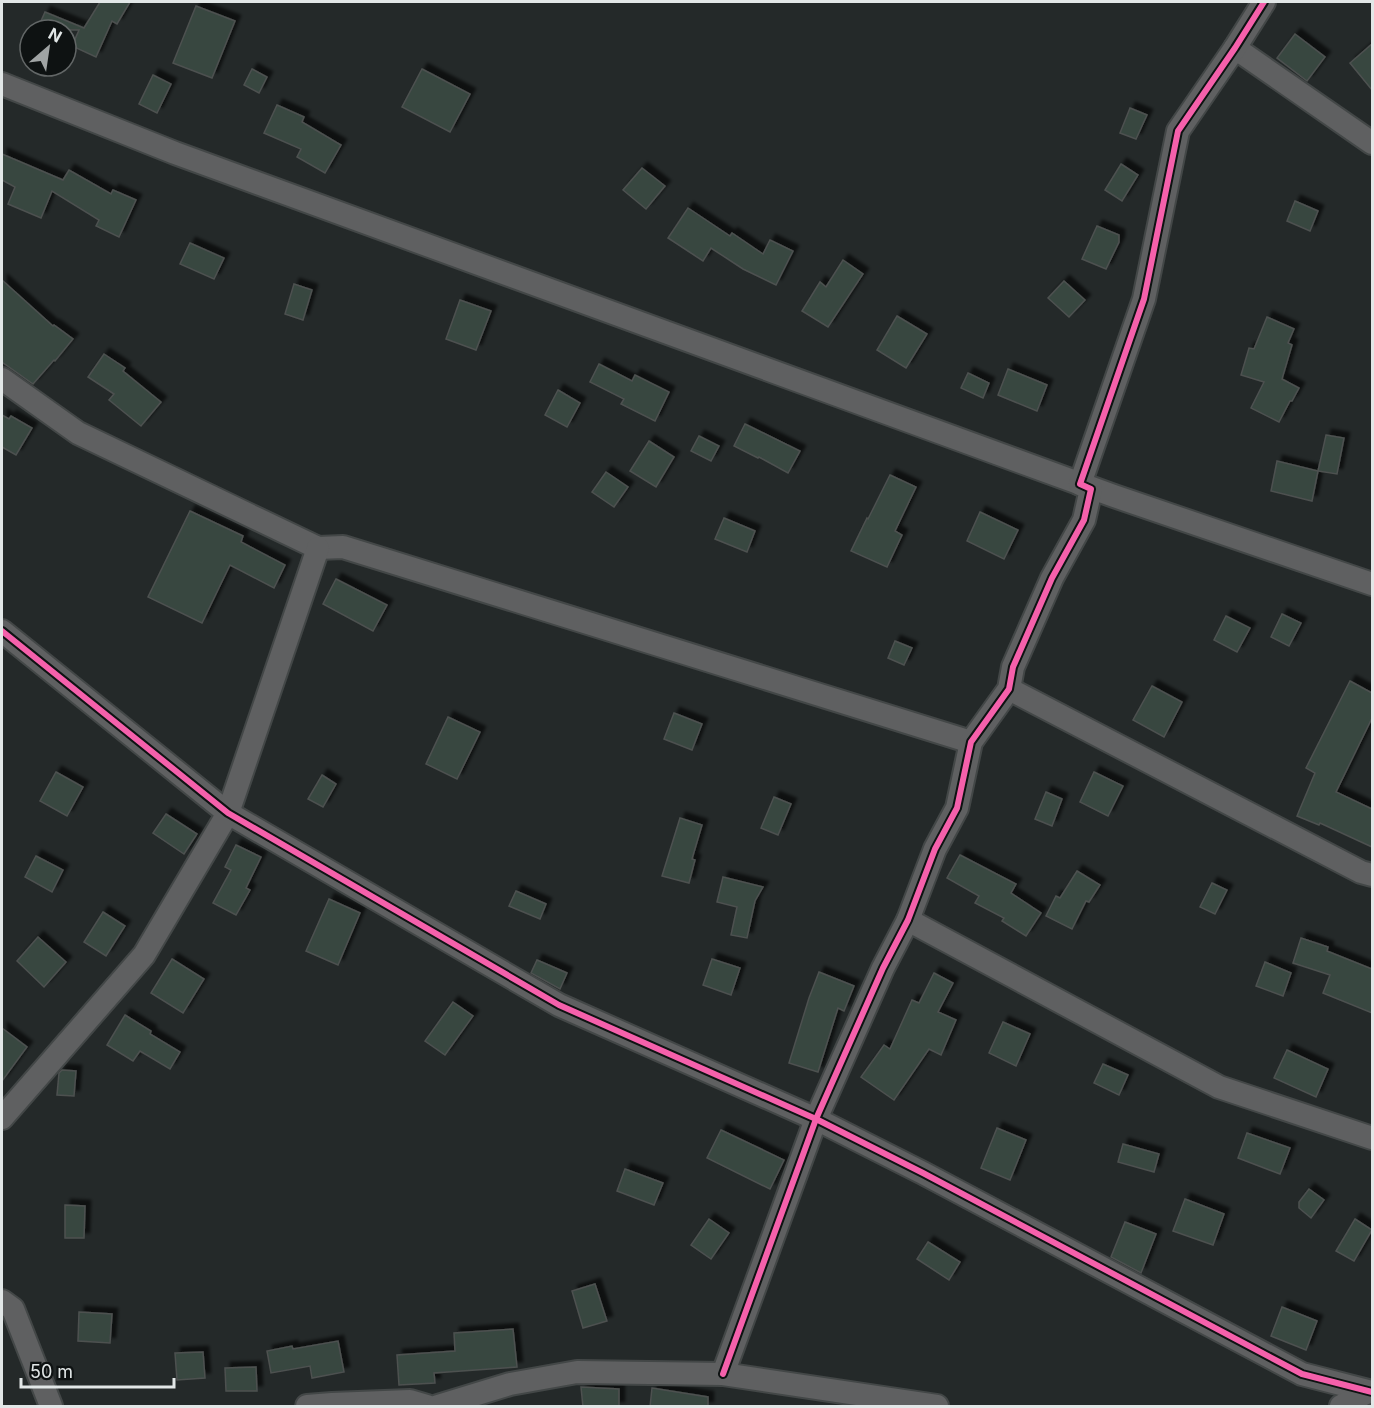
<svg xmlns="http://www.w3.org/2000/svg" width="1374" height="1408" viewBox="0 0 1374 1408" font-family="Inter,sans-serif">
<style>
.building{fill:#384641;stroke:#4d5150;stroke-width:1.5;filter:url(#shadow)}
.lines{fill:none;stroke-linecap:round;stroke-linejoin:round}
.street-casing{stroke:#434747;stroke-width:26}
.street{stroke:#5f6061;stroke-width:22}
.cycleway-casing{stroke:#0e1212;stroke-width:10}
.cycleway{stroke:#f560ab;stroke-width:6}
</style>
<defs>
<filter id="shadow"><feDropShadow dx="5.5" dy="-5.5" stdDeviation="1.5" flood-color="#0009"/></filter>
</defs>
<rect width="100%" height="100%" fill="#242929"/>
<!-- building -->
<g class="building">
<path d="M100,2h30l-13,22 -5,-3 -16,36 -24,-11 7,-16h-42l8,-18 39,16z"/>
<path d="M196,6l39,15 -23,57 -39,-15z"/>
<path d="M1295,34l30,23 -18,24 -30,-23z"/>
<path d="M1372,44v46l-22,-27z"/>
<path d="M252,69l15,8 -8,16 -15,-8z"/>
<path d="M422,69l48,25 -20,38 -48,-25z"/>
<path d="M153,75l18,9 -14,29 -18,-9z"/>
<path d="M277,105l27,12 -2,5 39,23 -16,28 -28,-16 4,-8 -37,-16z"/>
<path d="M1130,108l17,7 -11,24 -16,-6z"/>
<path d="M2,154l61,26 6,-10 42,24 2,-4 23,10 -17,37 -23,-11 3,-6 -47,-29 -11,27 -33,-14 7,-17 -13,-7z"/>
<path d="M1121,164l17,11 -16,26 -17,-11z"/>
<path d="M642,168l23,18 -19,23 -23,-19z"/>
<path d="M1295,201l23,10 -8,20 -23,-10z"/>
<path d="M688,208l42,28 2,-3 31,21 7,-14 23,11 -17,34 -33,-16 -32,-21 -8,13 -35,-23z"/>
<path d="M1097,226l22,9v7l-13,27 -24,-10z"/>
<path d="M190,243l34,15 -10,21 -34,-15z"/>
<path d="M843,260l20,14 -35,53 -26,-16 18,-29 6,5z"/>
<path d="M2,280l51,46 1,-1 19,14 -18,22 -1,-1 -21,24 -31,-22z"/>
<path d="M1064,281l21,19 -16,17 -21,-19z"/>
<path d="M294,284l18,6 -9,30 -18,-6z"/>
<path d="M460,300l31,11 -15,39 -30,-11z"/>
<path d="M897,316l30,18 -21,34 -29,-18z"/>
<path d="M1267,317l27,12 -6,14 4,2 -10,34 17,9 -7,13h-2l-11,21 -28,-14 13,-26 -23,-7 8,-27 5,1z"/>
<path d="M104,354l21,14 -2,3 38,31 -20,24 -32,-26 5,-6 -26,-17z"/>
<path d="M599,364l33,17 3,-6 34,17 -14,29 -34,-17 3,-5 -34,-17z"/>
<path d="M1008,369l39,16 -10,26 -39,-16z"/>
<path d="M968,373l21,10 -6,15 -22,-10z"/>
<path d="M558,390l22,13 -13,24 -22,-12z"/>
<path d="M2,415l7,4 2,-3 21,12 -16,27 -14,-8z"/>
<path d="M745,424l55,27 -12,22 -29,-16 -1,1 -24,-12z"/>
<path d="M1326,435l18,3 -7,36 -19,-3z"/>
<path d="M699,436l20,10 -8,15 -20,-10z"/>
<path d="M649,441l25,16 -18,30 -26,-16z"/>
<path d="M1277,461l41,10 -6,30 -41,-10z"/>
<path d="M606,472l22,15 -14,20 -22,-15z"/>
<path d="M890,475l26,12 -21,44 7,4 -15,32 -36,-16 16,-33 1,1z"/>
<path d="M190,511l53,25 -2,6 44,23 -11,23 -44,-23 -28,58 -54,-26z"/>
<path d="M980,512l38,18 -14,29 -37,-18z"/>
<path d="M724,518l31,13 -8,21 -32,-13z"/>
<path d="M336,579l51,26 -14,26 -50,-27z"/>
<path d="M1282,614l19,9 -12,23 -18,-9z"/>
<path d="M1226,616l24,12 -13,24 -23,-12z"/>
<path d="M895,641l17,7 -8,17 -16,-7z"/>
<path d="M1350,681l22,12v25l-36,74 36,17v38l-52,-24 -1,2 -22,-9 18,-43 -9,-5z"/>
<path d="M1152,686l30,16 -18,35 -31,-17z"/>
<path d="M674,713l28,11 -10,26 -28,-11z"/>
<path d="M448,717l32,15 -23,47 -31,-15z"/>
<path d="M56,772l27,15 -16,29 -27,-15z"/>
<path d="M1094,772l29,14 -15,30 -28,-14z"/>
<path d="M322,775l14,9 -13,23 -15,-8z"/>
<path d="M1046,792l16,7 -10,27 -17,-7z"/>
<path d="M774,797l17,7 -13,31 -17,-7z"/>
<path d="M166,814l31,20 -13,20 -31,-21z"/>
<path d="M680,818l22,7 -10,34 3,1 -6,23 -27,-7z"/>
<path d="M236,845l25,12 -15,31 4,2 -14,25 -23,-12 18,-33 -6,-3z"/>
<path d="M960,855l56,29 -5,9 30,20 -15,23 -24,-15 2,-3 -29,-15 4,-7 -32,-18z"/>
<path d="M36,856l27,14 -11,22 -27,-15z"/>
<path d="M1077,871l23,14 -11,17 -3,-1 -14,28 -26,-13 10,-20 4,2z"/>
<path d="M723,877l40,10 -8,14 -8,37 -16,-3 6,-28 -20,-5z"/>
<path d="M1212,883l15,7 -12,24 -15,-7z"/>
<path d="M516,891l30,13 -6,15 -31,-13z"/>
<path d="M329,899l31,14 -22,52 -32,-14z"/>
<path d="M103,912l22,14 -19,30 -22,-14z"/>
<path d="M38,937l28,25 -22,25 -27,-26z"/>
<path d="M1301,938l27,9 -1,4 45,18v44l-49,-20 7,-18 -37,-12z"/>
<path d="M172,959l32,20 -21,34 -32,-20z"/>
<path d="M712,959l28,9 -9,27 -28,-10z"/>
<path d="M537,960l30,13 -7,16 -29,-16z"/>
<path d="M1265,962l26,11 -8,23 -27,-10z"/>
<path d="M819,972l35,14 -10,25 -6,-3 -20,64 -29,-9 20,-65z"/>
<path d="M934,973l19,10 -15,29 18,8 -15,35 -12,-6 -35,51 -33,-23 23,-32 6,4 22,-49 7,3z"/>
<path d="M453,1002l20,14 -28,39 -20,-14z"/>
<path d="M125,1015l26,16 -1,3 30,18 -10,17 -30,-18 -7,10 -26,-16z"/>
<path d="M1003,1022l27,12 -14,32 -27,-13z"/>
<path d="M2,1028l25,19 -25,34z"/>
<path d="M1287,1050l41,19 -12,28 -42,-19z"/>
<path d="M1103,1064l25,11 -9,20 -25,-12z"/>
<path d="M62,1070l14,1 -2,25 -17,-1 2,-22z"/>
<path d="M997,1128l29,12 -16,40 -29,-12z"/>
<path d="M721,1130l63,30 -14,29 -63,-31z"/>
<path d="M1247,1133l43,15 -10,26 -42,-16z"/>
<path d="M1123,1144l36,10 -5,18 -36,-10z"/>
<path d="M625,1169l38,14 -9,22 -37,-14z"/>
<path d="M1309,1189l15,11 -13,18 -12,-10v-6z"/>
<path d="M1185,1199l39,15 -11,31 -40,-14z"/>
<path d="M65,1205l20,1 -1,32h-19z"/>
<path d="M709,1219l20,14 -18,26 -20,-14z"/>
<path d="M1355,1219l17,11 -18,31 -18,-10z"/>
<path d="M1125,1222l31,12 -15,39 -30,-16z"/>
<path d="M928,1242l32,20 -11,18 -32,-21z"/>
<path d="M595,1284l12,37 -24,7 -11,-37z"/>
<path d="M1282,1307l35,14 -11,29 -35,-14z"/>
<path d="M79,1312l33,2 -2,29 -32,-2z"/>
<path d="M513,1329l4,38 -83,6 1,10 -36,2 -2,-30 58,-4 -1,-18z"/>
<path d="M338,1341l6,31 -32,6 -2,-12 -39,7 -4,-22 25,-5 1,3z"/>
<path d="M203,1352l2,26 -28,2 -2,-27z"/>
<path d="M256,1367l1,24h-31l-1,-23z"/>
<path d="M581,1387l38,2v18h-36z"/>
<path d="M652,1388l56,9v10h-58z"/>
</g>
<g class="lines">
<!-- street casing -->
<g class="street-casing">
<g id="street">
<path d="M1235,48l137,95"/>
<path d="M2,84l173,69 939,343 258,88"/>
<path d="M2,379l76,54 240,115 25,-1 628,195"/>
<path d="M2,631l226,182 331,192 257,114 107,54 379,201 70,18"/>
<path d="M1009,689l352,183 11,3"/>
<path d="M908,920l311,167 153,51"/>
<path d="M2,1118l142,-163 84,-142 90,-265"/>
<path d="M2,1301l11,8 38,97"/>
<path d="M723,1374l93,-255 67,-151 25,-48 27,-71 22,-41 14,-66 38,-53 4,-22 39,-89 32,-58 7,-31 -11,-5 64,-185 34,-168 57,-83 29,-46"/>
<path d="M307,1406l25,-2 78,-3 17,5"/>
<path d="M438,1406l72,-22 67,-12 146,2 214,32"/>
<path d="M1341,1406l27,-14"/>
</g>
</g>
<!-- street -->
<use href="#street" class="street"/>
<!-- cycleway casing -->
<g class="cycleway-casing">
<g id="cycleway">
<path d="M2,631l226,182 331,192 257,114 107,54 379,201 70,18"/>
<path d="M723,1374l93,-255 67,-151 25,-48 27,-71 22,-41 14,-66 38,-53 4,-22 39,-89 32,-58 7,-31 -11,-5 64,-185 34,-168 57,-83 29,-46"/>
</g>
</g>
<!-- cycleway -->
<use href="#cycleway" class="cycleway"/>
</g>
<!-- border -->
<rect width="1374" height="1408" fill="none" stroke="#e2e7e7" stroke-width="6"/>
<!-- north arrow -->
<g transform="translate(48 48) rotate(29)"><circle r="28" fill="#0e1212" stroke="#636767" stroke-width="1.5"/>
<path d="M0-4.5L10 22L0 15L-10 22Z" fill="#a0a4a4"/>
<text y="-9" font-size="16" font-weight="bold" text-anchor="middle" fill="#e2e7e7">N</text>
</g>
<!-- scale -->
<path d="M21 1378v9h153v-9" fill="none" stroke="#e2e7e7" stroke-width="3"/>
<text x="30" y="1378" font-size="18" fill="#e2e7e7" stroke="#0e1212" stroke-width="4.5" paint-order="stroke">50 m</text>
</svg>
